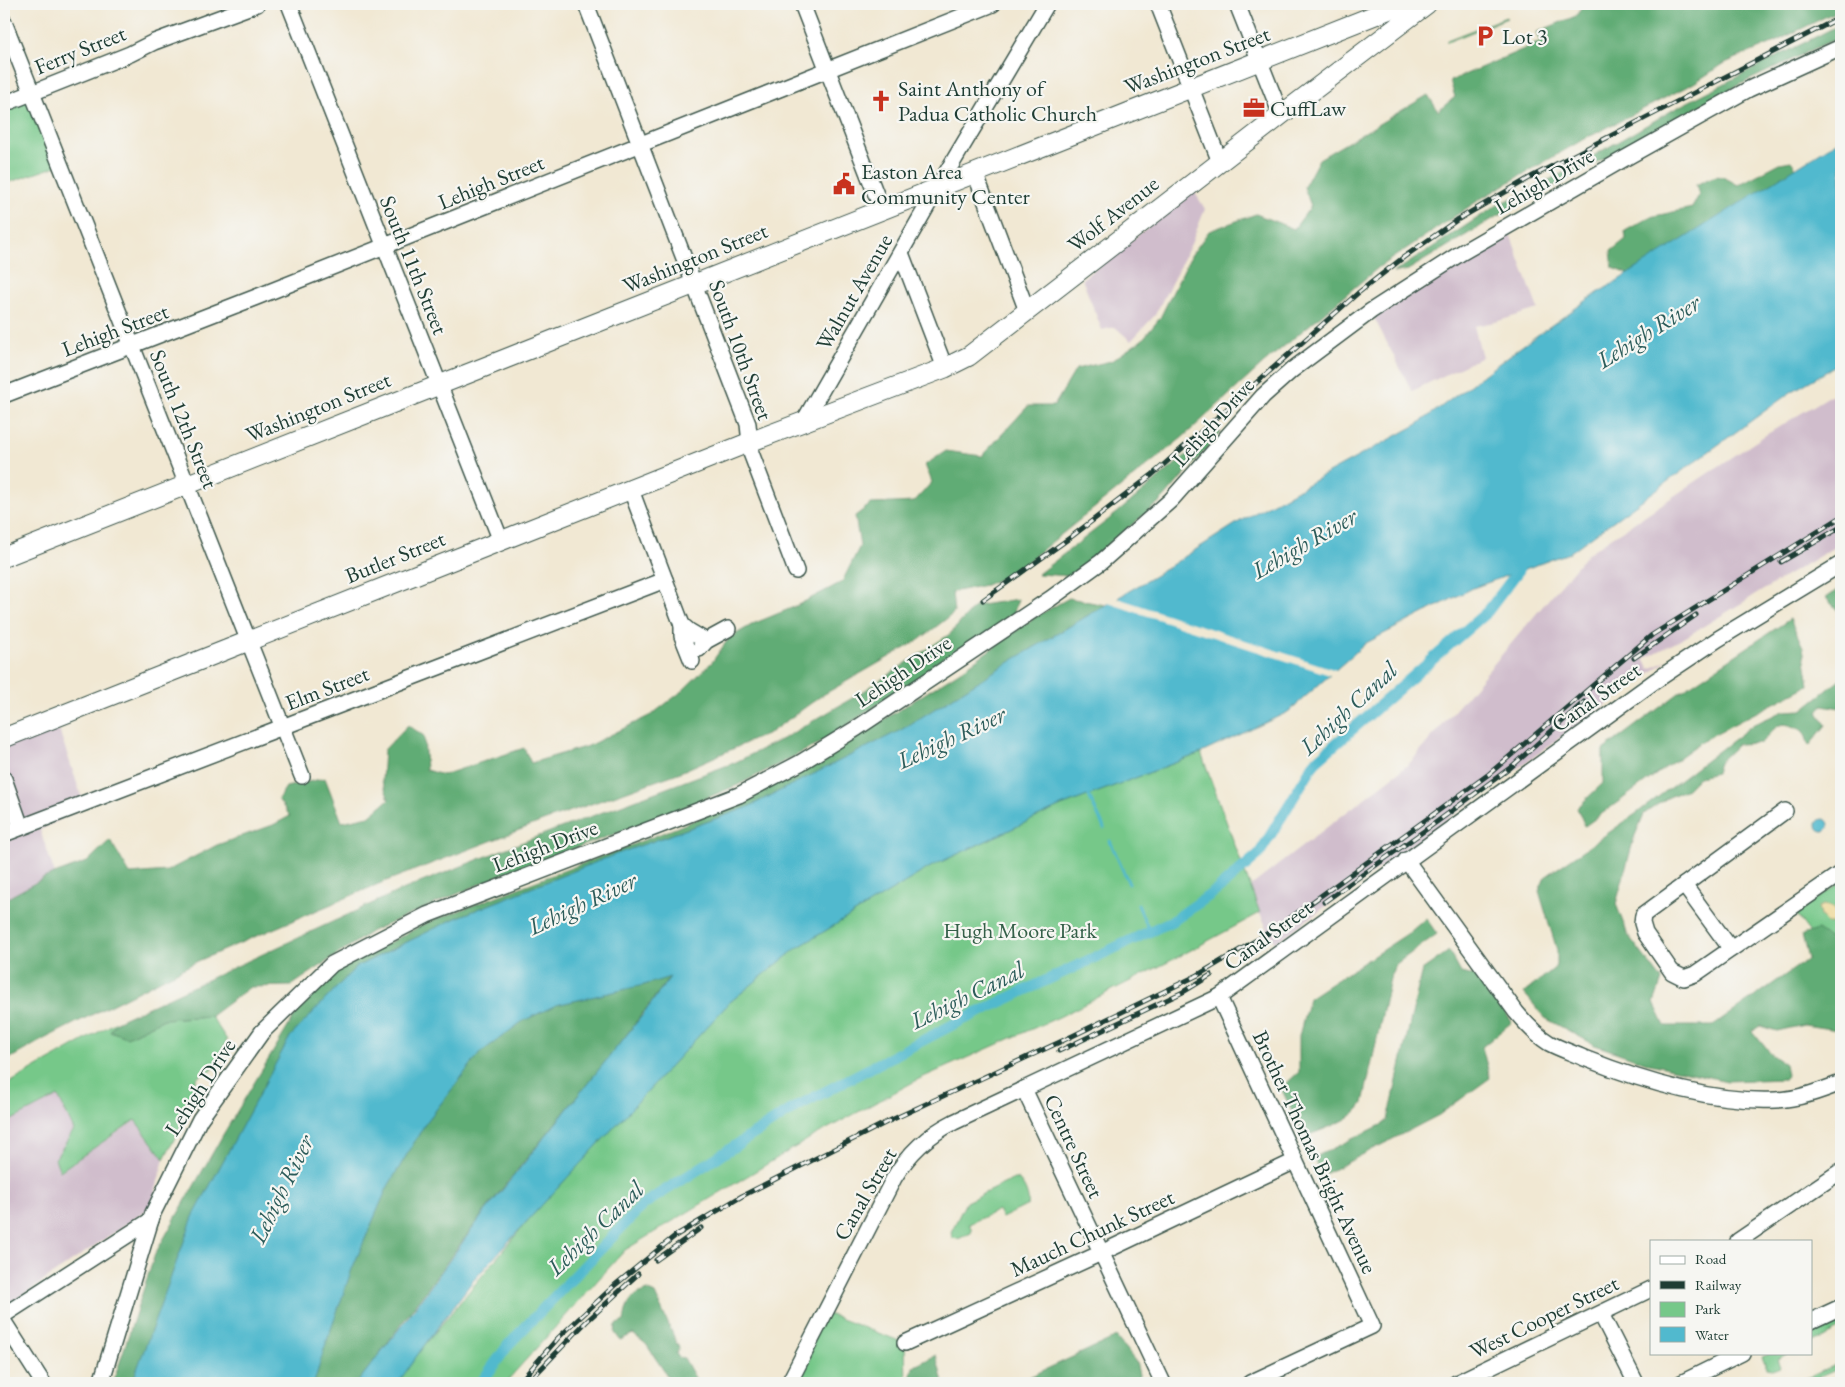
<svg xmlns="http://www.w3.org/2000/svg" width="1845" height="1387" viewBox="0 0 1845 1387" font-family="'EB Garamond',serif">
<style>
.industrial{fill:#d0bdcc}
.green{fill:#76c889;stroke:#4a825e}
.forest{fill:#60ac75;stroke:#407454}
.sand{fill:#eeda9e;stroke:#868c69}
.water{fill:#51b9ce;stroke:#387b81}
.pier{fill:#f1e8d3}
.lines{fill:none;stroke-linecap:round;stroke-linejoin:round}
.stream{stroke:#51b9ce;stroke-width:3}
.canal{stroke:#51b9ce;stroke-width:11}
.minor-casing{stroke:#3e574c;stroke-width:18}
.major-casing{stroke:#3e574c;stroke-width:21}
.minor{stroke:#fff;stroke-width:15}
.major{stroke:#fff;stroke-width:19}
.rail-casing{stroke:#1f3d34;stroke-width:5}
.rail{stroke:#f6f6f2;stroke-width:3;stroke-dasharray:9;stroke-linecap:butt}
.labels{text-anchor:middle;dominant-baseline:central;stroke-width:4.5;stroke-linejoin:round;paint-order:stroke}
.poi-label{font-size:22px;fill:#1f3d34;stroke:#f6f6f2;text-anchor:start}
.street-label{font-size:22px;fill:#1f3d34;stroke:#f6f6f2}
.park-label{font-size:22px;fill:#356049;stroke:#f6f6f2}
.water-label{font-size:24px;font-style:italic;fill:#2c5c5a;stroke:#f6f6f2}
</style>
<rect width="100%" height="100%" fill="#f6f6f2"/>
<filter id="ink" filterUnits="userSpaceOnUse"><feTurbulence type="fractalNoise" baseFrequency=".02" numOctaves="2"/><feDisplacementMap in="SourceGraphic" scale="10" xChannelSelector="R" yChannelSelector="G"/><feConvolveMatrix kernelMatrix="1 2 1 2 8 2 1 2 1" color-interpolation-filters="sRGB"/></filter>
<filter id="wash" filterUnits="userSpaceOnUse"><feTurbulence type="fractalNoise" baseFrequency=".0096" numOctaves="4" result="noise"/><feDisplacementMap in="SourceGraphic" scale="20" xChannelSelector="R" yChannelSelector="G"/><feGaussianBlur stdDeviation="1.12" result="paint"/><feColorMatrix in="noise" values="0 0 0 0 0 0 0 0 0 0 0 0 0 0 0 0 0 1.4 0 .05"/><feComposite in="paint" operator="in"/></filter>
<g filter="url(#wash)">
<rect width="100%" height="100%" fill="#f1e8d3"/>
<!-- industrial -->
<g class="industrial">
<path d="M1194,191l11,18 -14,35 -36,71 -24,26 -16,-14 -13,3 -20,-51z"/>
<path d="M1507,226l31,83 -43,13 -21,4 8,31 -70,34 -40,-77z"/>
<path d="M1841,389v154l-157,95 -40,21 6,10 18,-9 -393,283 -28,-54 162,-125 178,-210 177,-118z"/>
<path d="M55,718l30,89 -45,23 15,44 -51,26v-62l20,-8 -20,-55v-38z"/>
<path d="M58,1096l16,34 -19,29 5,12 76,-51 28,39 -13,48 -147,101v-184z"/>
</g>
<!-- green -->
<g class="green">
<path d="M1506,17l1,1 -60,24v-2z"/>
<path d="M32,93l28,72 -56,19v-80z"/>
<path d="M1201,753l59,160 -82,44 -119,60 -140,62 -107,58 -187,113 -120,133h-108l26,-36 106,-128 201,-217 67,-54 135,-82 129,-60z"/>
<path d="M1841,882v74l-10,5 -36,-48z"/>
<path d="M211,1016l16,24 -16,31 -6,1 -9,7 1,16 -33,64 -29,-39 -75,51 -5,-12 19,-29 -16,-34 -54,28v-38l114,-65 -8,10 17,6 37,-18z"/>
<path d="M1014,1179h3c7,4 13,19 11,26l-26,13 -4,-8 -29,14 3,6 -1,3 -13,6 -6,-1 -1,-6 15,-30z"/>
<path d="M825,1313l80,30 1,40h-118z"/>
<path d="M1841,1318v10l-30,15v-8l8,-4v-3z"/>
<path d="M1771,1353h19l-13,6 3,8 -8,3 -5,-1 -5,-12z"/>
<path d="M1841,1362v5l-35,16h-10z"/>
</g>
<!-- forest -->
<g class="forest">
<path d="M1589,4h252v5l-66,33 -50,21 -31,20 -115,59 -97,56 -103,69 -115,96 -81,74 -171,137 -26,11 -34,7 2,21 -35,27 -98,56 -50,36 -93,41 -135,48 -162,62 -183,78 -154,78 -40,23v-162l42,-23 41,-15 23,-22 20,34 37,-3 50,-26 56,-20 17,-9 -12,-17 8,-12 39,-9 17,44 27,-6 20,-17 -7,-18 2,-31 24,-25 16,11 2,34 17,5 81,-27 7,15 57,-17 63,-31 30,-23 31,-30 17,-24 26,-15 39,-16 48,-25 18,-36 -5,-30 16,-12 43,-2 18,-20 -7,-17 21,-14 36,5 46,-50h26l22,-37 35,-8 31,-21 18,-22 30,-61 19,-26 47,-17 38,15 17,-23 -7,-19 15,-28 109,-64 10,16 17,-14 -5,-16 90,-39 -3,-10 39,-16 7,-10z"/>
<path d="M1841,24v13l-19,8 -81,39 -250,136 -83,50 -15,3 103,-67 71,-35 111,-64z"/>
<path d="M1791,161l5,7 -167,106 -16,-6 -2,-17 15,-12 -1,-8 25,-14 42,-9 7,-13 -3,-10c22,-11 21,-12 42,0l42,-22z"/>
<path d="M1215,431l6,1 -58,67 -92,77 -33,-2 79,-61z"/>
<path d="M1841,588v26l-15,-16z"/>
<path d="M1069,598l36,7 -107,64 -97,61 -155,78 -132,47 -158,63 -100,49 -66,70 -97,180 -61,166h-19l42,-129 69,-121 76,-126 20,-27 104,-56 249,-95 78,-33 115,-65 96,-61 73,-53z"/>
<path d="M1018,599l-5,17 -195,128 -80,41 -95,39 -140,50 -131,57 -81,55 -41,1 -39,29 -47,3 -37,18 -17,-6 8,-10 279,-129 110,-44 229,-86 48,-24 77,-45 89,-59 25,-28z"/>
<path d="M1790,619l13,28 6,38 -104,54 -120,87 -8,-18 26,-25v-33l76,-57z"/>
<path d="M1841,679v31l-1,-2 -18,-3 -4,7 8,13 -17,21 -5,-15c-26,-12 -24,-8 -43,12l-23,1 -19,18 -3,11 -17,4 -12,12 -20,9 -23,16 -10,24 -18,66 12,31 34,45 -8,23 11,23h48l95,-67 -6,-24 15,-5 23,16 1,3v79l-4,2 -33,-5 -27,6 -17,-5 -8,5 18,22 15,11 2,11 -2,4 -58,2 -77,-17 -55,-19 -50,-27 -21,-25 33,-27v-16l-18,-59 6,-14 92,-64 117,-89 30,-13 18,-1z"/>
<path d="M1426,918l11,16 -41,30 -5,10 -28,129c-9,18 -41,26 -59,34l-23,-49 18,-16v-36l10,-38 101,-66z"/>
<path d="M1449,951l12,22 21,5 30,44 -30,25 8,31 -51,37 -112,58h-6l-5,-9 -1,-7 68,-33 5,-4 34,-150z"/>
<path d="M670,976c-58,82 -125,157 -186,236 -43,57 -84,115 -127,171h-43l10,-34 28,-80 35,-81 38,-64 55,-71 43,-32 33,-16 88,-20z"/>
<path d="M647,1290l8,4 24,54 -3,5 2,4 6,1 14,25h-26l-26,-39 -13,-10 -13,6 -5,-7 1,-8 8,-4c3,-18 5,-24 23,-31z"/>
<path d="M1116,1337l20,25 5,21h-125z"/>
<path d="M936,1355l7,28h-34l4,-16z"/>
</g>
<!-- sand -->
<path class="sand" d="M1823,905l10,2 5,12 3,1v12l-4,-9h-10l-7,-7 -2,-9z"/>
<!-- water -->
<g class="water">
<path d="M1841,139v224l-50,29 -222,161 -96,35 -107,55 -78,69 -87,41 -140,53 -129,60 -135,82 -67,54 -201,217 -57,63 -49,65 -25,36h-41l49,-63 78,-107 161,-201 25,-35 -26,8 -88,20 -33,16 -43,32 -55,71 -38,64 -35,81 -28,80 -10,34h-182l61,-166 97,-180 66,-70 100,-49 158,-63 132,-47 155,-78 97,-61 158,-94 86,-55 176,-96 104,-78 68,-48z"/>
<circle cx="1823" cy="825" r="6"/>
</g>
<!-- pier -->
<path class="pier" d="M1114,597l225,74 -6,5 -228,-74z"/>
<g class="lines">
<!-- stream -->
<g class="stream">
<path d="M1089,796l15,32"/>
<path d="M1110,841l19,43"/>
<path d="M1138,905l12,27"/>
</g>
<!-- canal -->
<path class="canal" d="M481,1383l28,-39 135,-140 152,-97 160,-84 218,-103 43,-30 42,-36 56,-92 173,-151 31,-41"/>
</g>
</g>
<g filter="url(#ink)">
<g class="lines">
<!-- minor casing -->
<g class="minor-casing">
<g id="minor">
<path d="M289,4l212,537"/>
<path d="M586,4l162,420 3,29 45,118"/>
<path d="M802,4l80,206"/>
<path d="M1158,4l62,158"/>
<path d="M1237,4l44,111"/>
<path d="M4,22l298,754"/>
<path d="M4,104l126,-50 24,-12 103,-38"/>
<path d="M975,173l52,138"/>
<path d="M901,253l44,115"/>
<path d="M4,395l250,-97 739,-294"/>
<path d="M804,421l134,-234 109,-183"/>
<path d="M631,490l51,135"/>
<path d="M699,649l7,-8 22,-12"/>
<path d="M692,661l-10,-25v-11l7,6 17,10"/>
<path d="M4,779l17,48"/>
<path d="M1785,811l-142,104 -1,8 3,10 27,39 12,6 11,-4 146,-101"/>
<path d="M4,834l661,-254"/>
<path d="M1406,860l110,152c10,12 20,23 33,31 11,6 24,10 35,15 58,23 129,45 192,42 23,-1 44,-9 65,-17"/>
<path d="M1684,885l47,64"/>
<path d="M1219,997l153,329 -122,57"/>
<path d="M1024,1089l139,294"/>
<path d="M1738,1241l103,-70"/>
<path d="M1601,1314l35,69"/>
<path d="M4,1315l147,-95"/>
<path d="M1811,1321l30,-14"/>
<path d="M4,1322l39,61"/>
<path d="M905,1343l196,-90 194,-92"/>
<path d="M101,1383l52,-170 47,-94 62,-87 70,-68 95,-49 312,-120 61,-32 57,-35 193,-129 51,-37 70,-62 92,-104 29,-26 79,-59 90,-58 161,-93 127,-71 92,-42"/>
<path d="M789,1383l105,-205c14,-24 34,-43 60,-56l265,-125 436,-316 63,-42 123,-75"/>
<path d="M1456,1383l195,-94"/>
<path d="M1681,1383l61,-30"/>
</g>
</g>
<!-- major casing -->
<g class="major-casing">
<g id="major">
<path d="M4,557l1399,-553"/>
<path d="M4,738l746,-296 195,-74 24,-12 312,-241 146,-111"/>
</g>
</g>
<!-- minor -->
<use href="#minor" class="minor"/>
<!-- major -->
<use href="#major" class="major"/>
<!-- rail casing -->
<g class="rail-casing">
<g id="rail">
<path d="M1781,562l60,-35"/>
<path d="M983,600l88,-63 81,-62 206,-182 46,-36 53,-37 76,-44 308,-159"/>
<path d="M1634,658l62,-43"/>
<path d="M1324,902l114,-81 72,-53 74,-66"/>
<path d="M1059,1051l124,-59 28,-17"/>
<path d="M656,1260l45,-32"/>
<path d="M533,1377l53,-55 52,-48"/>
<path d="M519,1383l39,-45 57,-53 60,-49 67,-40 145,-74 175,-81 136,-66 77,-46 214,-155 163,-139 189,-118"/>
</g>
</g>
<!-- rail -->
<use href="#rail" class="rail"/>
</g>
</g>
<!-- icons -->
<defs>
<g id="parking-bare" transform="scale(1.725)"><path d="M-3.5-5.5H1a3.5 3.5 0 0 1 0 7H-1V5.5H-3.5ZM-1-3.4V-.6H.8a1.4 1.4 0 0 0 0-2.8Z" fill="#c8321e" stroke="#f6f6f2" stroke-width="2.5" paint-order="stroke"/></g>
<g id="church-bare" transform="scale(1.725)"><path d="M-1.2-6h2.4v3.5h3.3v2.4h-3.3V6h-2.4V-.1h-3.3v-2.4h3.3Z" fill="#c8321e" stroke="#f6f6f2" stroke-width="2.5" paint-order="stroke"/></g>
<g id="office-bare" transform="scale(1.725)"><path d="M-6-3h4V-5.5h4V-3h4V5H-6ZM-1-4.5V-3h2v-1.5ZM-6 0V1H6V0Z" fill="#c8321e" stroke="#f6f6f2" stroke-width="2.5" paint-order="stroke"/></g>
<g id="civic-bare" transform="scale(1.725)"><path d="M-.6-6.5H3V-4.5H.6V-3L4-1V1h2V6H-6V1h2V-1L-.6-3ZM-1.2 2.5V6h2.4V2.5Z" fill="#c8321e" stroke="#f6f6f2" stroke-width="2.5" paint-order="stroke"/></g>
</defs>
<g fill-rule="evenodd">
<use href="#parking-bare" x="1485" y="36"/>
<use href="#church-bare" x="881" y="101"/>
<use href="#office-bare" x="1254" y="108"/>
<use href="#civic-bare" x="844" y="184"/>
</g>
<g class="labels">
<!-- poi labels -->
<g class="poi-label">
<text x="1502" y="36">Lot 3</text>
<text x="898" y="88">Saint Anthony of<tspan x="898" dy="25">Padua Catholic Church</tspan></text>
<text x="1270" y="108">CuffLaw</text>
<text x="861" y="171">Easton Area<tspan x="861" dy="25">Community Center</tspan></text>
</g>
<!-- street labels -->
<g class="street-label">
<text transform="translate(80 50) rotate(-22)">Ferry Street</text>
<text transform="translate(1197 60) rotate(-21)">Washington Street</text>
<text transform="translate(1544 181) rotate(-30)">Lehigh Drive</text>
<text transform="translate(491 182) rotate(-22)">Lehigh Street</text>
<text transform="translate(1113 214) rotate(-38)">Wolf Avenue</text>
<text transform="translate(695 258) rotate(-22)">Washington Street</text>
<text transform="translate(414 265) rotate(68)">South 11th Street</text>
<text transform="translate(854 292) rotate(-60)">Walnut Avenue</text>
<text transform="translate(115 330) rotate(-21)">Lehigh Street</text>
<text transform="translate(741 350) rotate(70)">South 10th Street</text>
<text transform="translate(318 407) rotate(-22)">Washington Street</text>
<text transform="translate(184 419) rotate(68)">South 12th Street</text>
<text transform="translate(1213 422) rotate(-48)">Lehigh Drive</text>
<text transform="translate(395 557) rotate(-22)">Butler Street</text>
<text transform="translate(903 671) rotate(-34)">Lehigh Drive</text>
<text transform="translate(327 688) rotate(-21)">Elm Street</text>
<text transform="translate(1596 697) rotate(-35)">Canal Street</text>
<text transform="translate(545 846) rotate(-21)">Lehigh Drive</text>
<text transform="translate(1268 935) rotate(-36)">Canal Street</text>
<text transform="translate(200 1087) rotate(-57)">Lehigh Drive</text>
<text transform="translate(1074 1146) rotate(65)">Centre Street</text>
<text transform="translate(1315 1152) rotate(65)">Brother Thomas Bright Avenue</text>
<text transform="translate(865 1194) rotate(-60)">Canal Street</text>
<text transform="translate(1092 1233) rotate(-25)">Mauch Chunk Street</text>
<text transform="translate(1544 1317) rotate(-26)">West Cooper Street</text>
</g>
<!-- park labels -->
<g class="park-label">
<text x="1020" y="930">Hugh Moore Park</text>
</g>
<!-- water labels -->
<g class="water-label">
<text transform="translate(1648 331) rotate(-32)">Lehigh River</text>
<text transform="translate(1304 543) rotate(-30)">Lehigh River</text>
<text transform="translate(1348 708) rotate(-43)">Lehigh Canal</text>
<text transform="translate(951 737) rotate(-25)">Lehigh River</text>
<text transform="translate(582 903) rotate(-25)">Lehigh River</text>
<text transform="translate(967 995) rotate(-26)">Lehigh Canal</text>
<text transform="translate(281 1189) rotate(-64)">Lehigh River</text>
<text transform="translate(595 1228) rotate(-44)">Lehigh Canal</text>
</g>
</g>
<!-- margin -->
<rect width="1845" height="1387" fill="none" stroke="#f6f6f2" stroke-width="20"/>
<!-- legend -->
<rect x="1650" y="1240" width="162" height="115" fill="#f6f6f2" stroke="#a0aca6"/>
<rect x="1660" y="1256" width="25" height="8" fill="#ffffff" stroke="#a0aca6"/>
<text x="1695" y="1264" font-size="15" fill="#1f3d34">Road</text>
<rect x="1660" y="1281" width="25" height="8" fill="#1f3d34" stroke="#a0aca6"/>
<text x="1695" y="1290" font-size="15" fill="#1f3d34">Railway</text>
<rect x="1660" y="1302" width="25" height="15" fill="#76c889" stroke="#a0aca6"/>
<text x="1695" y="1314" font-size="15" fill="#1f3d34">Park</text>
<rect x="1660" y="1327" width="25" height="15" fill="#51b9ce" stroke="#a0aca6"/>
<text x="1695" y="1340" font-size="15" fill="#1f3d34">Water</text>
</svg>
